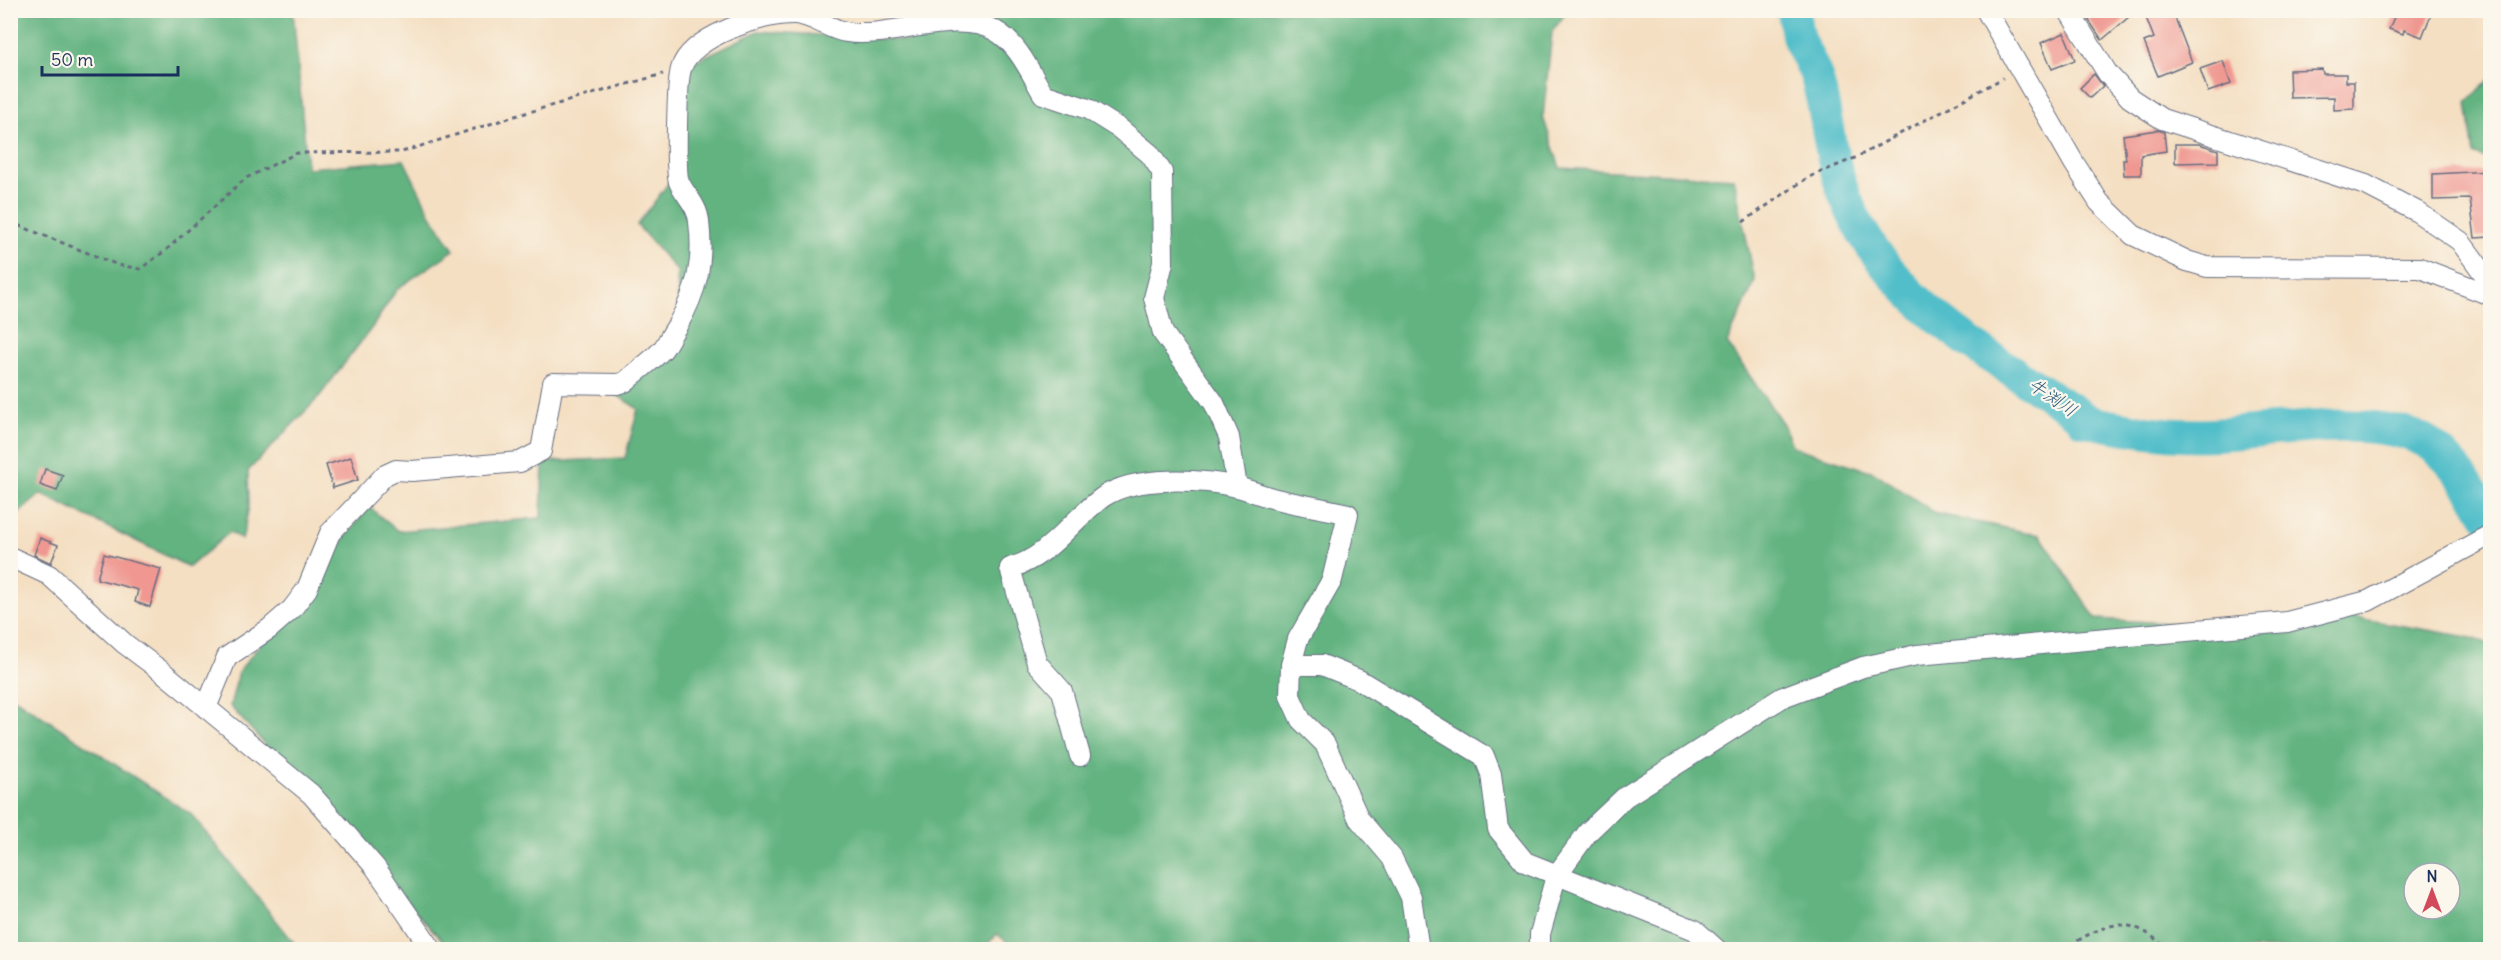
<svg xmlns="http://www.w3.org/2000/svg" width="2501" height="960" viewBox="0 0 2501 960" font-family="Delius,'Klee One',sans-serif">
<style>
.forest{fill:#62b380;stroke:#3e716f;stroke-width:1.5;fill-rule:evenodd}
.lines{fill:none;stroke-linecap:round;stroke-linejoin:round}
.river{stroke:#51bec9;stroke-width:33}
.building{fill:#ef9790}
.minor-casing{stroke:#676d81;stroke-width:22}
.path{stroke:#676d81;stroke-width:3;stroke-dasharray:4.5 4.5;stroke-linecap:butt}
.minor{stroke:#fff;stroke-width:20}
.labels{text-anchor:middle;dominant-baseline:central;stroke-width:4.5;stroke-linejoin:round;paint-order:stroke}
.water-label{font-size:18px;font-style:italic;fill:#2b5a7e;stroke:#fbf7ec}
</style>
<rect width="100%" height="100%" fill="#fbf7ec"/>
<filter id="ink" filterUnits="userSpaceOnUse"><feTurbulence type="fractalNoise" baseFrequency=".0167" numOctaves="2"/><feDisplacementMap in="SourceGraphic" scale="12" xChannelSelector="R" yChannelSelector="G"/><feConvolveMatrix kernelMatrix="1 2 1 2 8 2 1 2 1" color-interpolation-filters="sRGB"/></filter>
<filter id="wash" filterUnits="userSpaceOnUse"><feTurbulence type="fractalNoise" baseFrequency=".008" numOctaves="4" result="noise"/><feDisplacementMap in="SourceGraphic" scale="24" xChannelSelector="R" yChannelSelector="G"/><feGaussianBlur stdDeviation="1.35" result="paint"/><feColorMatrix in="noise" values="0 0 0 0 0 0 0 0 0 0 0 0 0 0 0 0 0 1.4 0 .05"/><feComposite in="paint" operator="in"/></filter>
<g filter="url(#wash)">
<rect width="100%" height="100%" fill="#f4dfc2"/>
<!-- forest -->
<g class="forest">
<path d="M11,11h282l14,157 97,-8 27,55 23,35 -57,39 -24,37 -55,72 -70,73 1,35 -7,34 -12,-8 -41,35 -148,-73 -30,26z"/>
<path d="M910,11h657l-15,21 -9,85 17,51 174,10 21,103 -28,62 56,81 10,23 81,25 63,42 103,21 56,84 164,9 67,-15 142,24 21,7 -2,305 -1471,1 -20,-16 -15,16 -532,-1 -220,-243 9,-35 130,-164 29,24 143,-13 2,-56 82,-4 13,-49 -21,-14 13,-9 49,-64 -2,-51 -40,-46 34,-45 20,-117 67,-32 152,10zM2414,873h36v36h-36z"/>
<path d="M2490,79v82l-16,-7 -7,-52z"/>
<path d="M11,696l181,119 107,134h-288z"/>
</g>
<g class="lines">
<!-- river -->
<path class="river" d="M1793,10c2,9 3,19 5,27 5,15 15,27 19,42 11,38 12,77 27,115 41,109 150,164 242,225l-3,1c39,9 77,15 117,15 63,-1 171,-24 226,7 27,16 47,51 64,76"/>
</g>
<g id="blocks">
<!-- building -->
<g class="building">
<path d="M2082,10h55l-35,30z"/>
<path d="M2143,10h29l20,52 -34,14 -14,-34 10,-4z"/>
<path d="M2397,10h36l-11,27 -18,-7 -1,4 -14,-5z"/>
<path d="M2064,33l11,27 -23,9 -11,-26z"/>
<path d="M2223,61l8,23 -23,8 -8,-23z"/>
<path d="M2322,69l1,5h23v8h8v27l-20,1v-13l-44,1 -1,-28z"/>
<path d="M2094,74l9,12 -13,12 -10,-10z"/>
<path d="M2158,130l6,2 2,19 -25,4v20h-17l-1,-15h3l-3,-25z"/>
<path d="M2175,144h24l19,6v12l-43,1z"/>
<path d="M2490,171l-2,39 2,27 -15,1 -5,-39 -37,1v-26z"/>
<path d="M351,457l7,23 -25,8 -7,-23z"/>
<path d="M45,469l18,6 -6,16 -17,-6z"/>
<path d="M40,538l18,7 -7,18 -17,-8z"/>
<path d="M104,554l57,15 -11,38 -15,-5 3,-12 -41,-11z"/>
</g>
</g>
</g>
<g filter="url(#ink)">
<use href="#blocks" fill-opacity="0" stroke="#676d81" stroke-width="1.5"/>
<g class="lines">
<!-- minor casing -->
<g class="minor-casing">
<g id="minor">
<path d="M1986,10l88,153 25,39 34,33 54,26 20,6 213,1 70,27"/>
<path d="M2068,10l40,64 22,24 32,21 204,66 50,26 44,30 30,41"/>
<path d="M10,557l39,18 76,69 39,29 147,121 64,73 57,83"/>
<path d="M1291,665h31l37,15 125,76 7,18 7,55 27,33 170,68 22,20"/>
<path d="M206,708l21,-51 42,-28 23,-20 15,-20 23,-56 55,-58 11,-5 16,1 108,-9 21,-11 12,-68 65,1 7,-2c12,-11 27,-21 38,-33 5,-7 9,-16 14,-23 20,-35 27,-63 22,-104 -1,-16 -14,-27 -20,-40 -4,-11 -2,-100 2,-113 9,-33 83,-56 114,-55 18,1 33,15 51,18 44,7 108,-23 148,-2 24,13 36,42 49,64l45,15 32,20 30,25 12,18 1,91 -9,35 9,35 51,70 15,34 8,50"/>
<path d="M1080,756l-18,-65 -25,-28 -27,-95c40,-11 61,-48 93,-71 32,-22 98,-18 134,-10 13,3 26,9 39,12 24,6 48,9 72,15l-16,66 -34,59 -7,26 -1,31 11,24 24,24 34,75 33,39 19,39 8,53"/>
<path d="M1540,950v-16l16,-58 32,-44 37,-35 158,-100 80,-30 54,-12 370,-33 81,-21 122,-66"/>
</g>
</g>
<!-- path -->
<g class="path">
<path d="M10,222l108,43 22,4 25,-18 81,-73 51,-25 105,-1 113,-36 148,-42"/>
<path d="M1743,222l64,-44 50,-21 146,-79"/>
<path d="M2062,950c43,-26 64,-40 106,0"/>
</g>
<!-- minor -->
<use href="#minor" class="minor"/>
</g>
</g>
<g class="labels">
<!-- water labels -->
<g class="water-label">
<text transform="translate(2053 397) rotate(34)">牛渕川</text>
</g>
</g>
<!-- margin -->
<rect width="2501" height="960" fill="none" stroke="#fbf7ec" stroke-width="36"/>
<!-- north arrow -->
<g transform="translate(2432 891)"><circle r="28" fill="#fbf7ec" stroke="#a1a7b3" stroke-width="1.5"/>
<path d="M0-4.5L10 22L0 15L-10 22Z" fill="#d1495b"/>
<text y="-9" font-size="16" font-weight="bold" text-anchor="middle" fill="#1b2f5e">N</text>
</g>
<!-- scale -->
<path d="M42 66v9h136v-9" fill="none" stroke="#1b2f5e" stroke-width="3"/>
<text x="51" y="66" font-size="18" fill="#1b2f5e" stroke="#fbf7ec" stroke-width="4.5" paint-order="stroke">50 m</text>
</svg>
